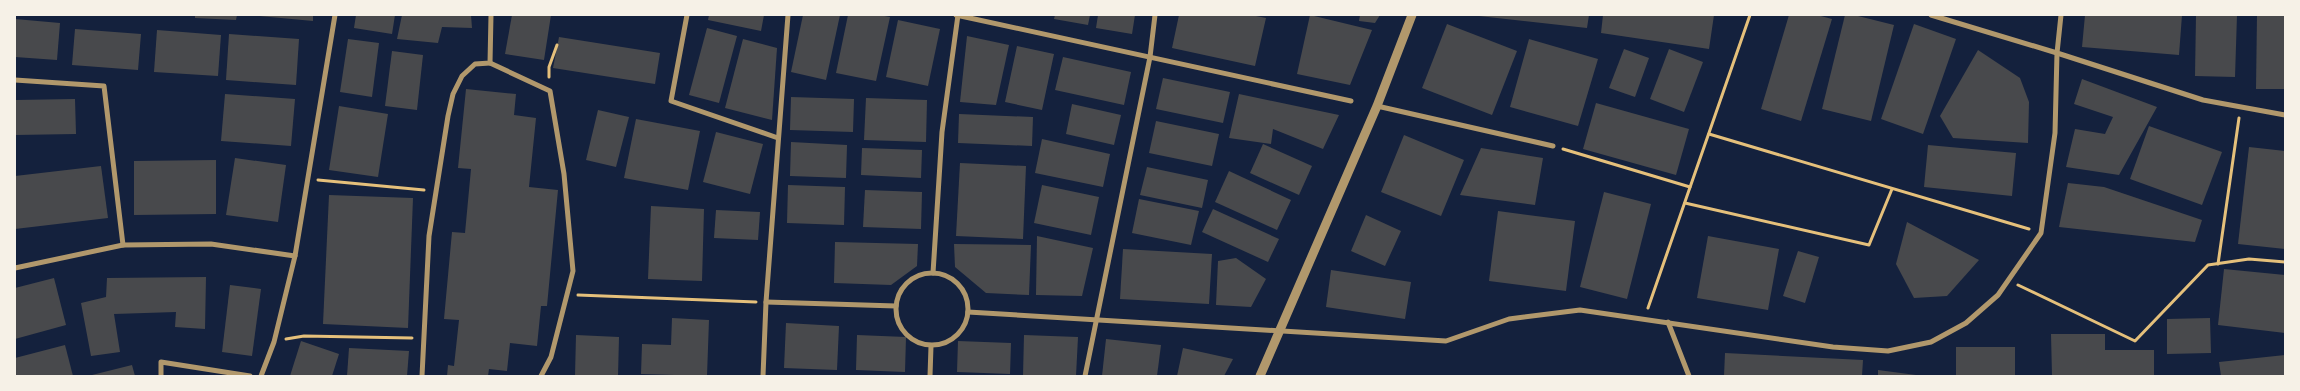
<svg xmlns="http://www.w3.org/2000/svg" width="2300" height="391" viewBox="0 0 2300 391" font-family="Quicksand,sans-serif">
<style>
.building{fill:#48494c}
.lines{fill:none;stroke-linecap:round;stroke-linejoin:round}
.path{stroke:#e5c07b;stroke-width:3}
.minor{stroke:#b1986c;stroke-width:5}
.tertiary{stroke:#b1986c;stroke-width:9}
</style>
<rect width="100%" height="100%" fill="#14213d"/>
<!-- building -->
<g class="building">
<path d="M195,15h42l-1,5 -41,-2z"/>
<path d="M250,15h63v6z"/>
<path d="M356,15h39l-3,19 -38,-6z"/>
<path d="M402,15h69l1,13 -30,-1 -4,16 -41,-4z"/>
<path d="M512,15h39l-7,45 -39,-6z"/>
<path d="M709,15h55l-3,16 -53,-11z"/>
<path d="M803,15h37l-14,65 -35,-8z"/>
<path d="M848,15h31l11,2 -14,64 -40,-8z"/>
<path d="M1055,15h35l-2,10 -34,-6z"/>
<path d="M1098,15h37l-3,19 -36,-6z"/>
<path d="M1179,15h72l15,3 -11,48 -83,-18z"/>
<path d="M1310,15l62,15 -22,55 -53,-11z"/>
<path d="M1360,15h20l-5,8 -16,-2z"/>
<path d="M1470,15h119l-2,13z"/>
<path d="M1603,15h111l-5,34 -108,-16z"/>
<path d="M1789,15h28l15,4 -31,102 -40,-12z"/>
<path d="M1845,15h9l40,10 -23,96 -49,-12z"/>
<path d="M2085,15h97l-3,40 -97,-8z"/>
<path d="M2196,15h41l-2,62 -40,-1z"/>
<path d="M2257,15h28v74h-29z"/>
<path d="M15,19l45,4 -3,37 -42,-3z"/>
<path d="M898,20l42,9 -12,57 -42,-9z"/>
<path d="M1447,24l70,27 -25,64 -70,-27z"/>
<path d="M1914,24l42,15 -33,95 -42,-15z"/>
<path d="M707,28l30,8 -18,67 -30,-8z"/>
<path d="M75,29l66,5 -3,36 -66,-5z"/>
<path d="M157,30l64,5 -3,41 -64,-4z"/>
<path d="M229,34l70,5 -3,46 -70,-5z"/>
<path d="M967,36l42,9 -13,60 -36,-3z"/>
<path d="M559,37l101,16 -5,31 -102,-16z"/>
<path d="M348,39l31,4 -7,54 -32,-5z"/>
<path d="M743,39l34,9 -5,72 -47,-12z"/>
<path d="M1529,39l69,20 -20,67 -68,-19z"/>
<path d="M1017,46l37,8 -12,56 -37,-8z"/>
<path d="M1624,49l25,9 -14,39 -26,-9z"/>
<path d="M1669,49l34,13 -19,50 -34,-13z"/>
<path d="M1978,50l42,28 9,24 -1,41 -75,-5 -13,-22z"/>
<path d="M392,51l31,4 -6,55 -32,-4z"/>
<path d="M1063,57l68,15 -7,33 -69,-15z"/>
<path d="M1163,78l67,14 -7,31 -67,-14z"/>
<path d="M2082,79l75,28 -38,68 -53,-8 9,-38 30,5 8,-17 -39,-13z"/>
<path d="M466,89l50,5 -2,21 22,3 -7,69 29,3 -11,116h-6l-4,40 -27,-3 -3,28 -18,-2 -1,7h-41l1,-11 6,1 5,-46 -15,-1 8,-87 13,1 6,-64 -13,-1z"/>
<path d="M225,94l70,5 -4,47 -70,-5z"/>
<path d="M1239,94l100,21 -16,34 -50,-20 -2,15 -42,-6z"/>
<path d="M791,97l63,2 -1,33 -63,-2z"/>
<path d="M866,98l61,2 -1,42 -62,-2z"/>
<path d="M75,99l1,35 -61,1v-35z"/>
<path d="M1596,103l93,26 -13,46 -93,-26z"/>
<path d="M1072,104l49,11 -7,30 -48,-11z"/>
<path d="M339,106l49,8 -10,63 -49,-7z"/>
<path d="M598,110l31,7 -13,50 -30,-7z"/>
<path d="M959,114l74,3 -1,29 -74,-3z"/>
<path d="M636,119l64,12 -12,59 -64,-12z"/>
<path d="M1156,121l63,13 -7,32 -63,-13z"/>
<path d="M2149,126l73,26 -20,53 -72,-26z"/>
<path d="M716,132l47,12 -13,50 -47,-12z"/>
<path d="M1404,135l60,25 -23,56 -60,-24z"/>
<path d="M1042,139l68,15 -7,33 -68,-14z"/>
<path d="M791,142l56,3 -1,33 -56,-2z"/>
<path d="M1263,144l49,22 -13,29 -49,-22z"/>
<path d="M1928,145l88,8 -4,43 -88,-9z"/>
<path d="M2249,147l36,4v98l-47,-5z"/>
<path d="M862,148l60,2 -1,28 -60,-3z"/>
<path d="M1481,148l62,10 -8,47 -75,-10z"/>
<path d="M235,158l51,7 -8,57 -52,-7z"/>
<path d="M216,160v54l-82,1v-54z"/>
<path d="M960,163l66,3 -3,73 -67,-3z"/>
<path d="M101,166l7,52 -93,11v-53z"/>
<path d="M1147,167l61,13 -6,28 -62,-13z"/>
<path d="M1229,171l62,29 -14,30 -62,-28z"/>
<path d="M2068,183l36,4 98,33 -7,22 -136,-15z"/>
<path d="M788,185l57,2 -1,38 -57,-2z"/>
<path d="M1042,185l57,12 -8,38 -57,-12z"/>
<path d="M865,190l57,2 -1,37 -58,-2z"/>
<path d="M1604,192l47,12 -24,95 -47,-12z"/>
<path d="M329,195l84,3 -5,130 -85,-4z"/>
<path d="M1139,199l60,12 -8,34 -59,-12z"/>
<path d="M651,206l53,3 -2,72 -54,-2z"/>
<path d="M1213,209l66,30 -11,23 -66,-30z"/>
<path d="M716,210l44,2 -2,28 -44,-2z"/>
<path d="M1498,211l77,10 -9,70 -77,-10z"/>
<path d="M1366,215l35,16 -16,35 -34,-15z"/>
<path d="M1907,222l72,38 -32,36 -33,2 -18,-34z"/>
<path d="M1037,236l56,12 -11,48 -46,-1z"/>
<path d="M1708,236l71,13 -11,61 -71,-12z"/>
<path d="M835,242l83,2 -1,22 -26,19 -57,-2z"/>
<path d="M954,244l77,1 -2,50 -43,-2 -31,-26z"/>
<path d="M1123,249l89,5 -3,50 -89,-5z"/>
<path d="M1798,251l21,6 -14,46 -22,-7z"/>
<path d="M1236,258l30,21 -15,28 -35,-2 2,-44z"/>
<path d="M2224,269l61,6v58l-67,-8z"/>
<path d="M1331,270l80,12 -6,37 -79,-12z"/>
<path d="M206,277l-1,52 -30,-2 1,-15 -62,2 6,38 -29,4 -10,-53 25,-6 1,-19z"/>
<path d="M54,278l12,47 -51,14v-51z"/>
<path d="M230,285l31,4 -9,67 -30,-4z"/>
<path d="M672,318l37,2 -2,56 -66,-2 1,-30 29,1z"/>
<path d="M2210,318l1,35 -44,1v-35z"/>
<path d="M786,323l53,3 -2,44 -53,-2z"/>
<path d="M2051,334h54v16h49v26h-102z"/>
<path d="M576,335l43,2 -1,39h-43z"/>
<path d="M857,335l49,2 -1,35 -49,-2z"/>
<path d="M1024,335l54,2 -2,39h-53z"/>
<path d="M1106,339l55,6 -4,31h-55z"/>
<path d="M301,341l38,13 -7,22h-42z"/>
<path d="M958,341l53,2 -1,31 -53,-2z"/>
<path d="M65,345l8,31h-58v-18z"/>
<rect x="1956" y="347" width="59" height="29"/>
<path d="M349,348l60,3 -2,25h-60z"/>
<path d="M1183,348l50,11 -9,17h-47z"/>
<path d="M1725,353l138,7 -1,16h-138z"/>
<path d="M2285,355v21h-64l-2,-14z"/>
<path d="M132,365l3,11h-43v-1z"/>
<path d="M1878,370l38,5v1h-38z"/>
</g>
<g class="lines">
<!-- path -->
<g class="path">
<path d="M549,77v-10l8,-22"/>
<path d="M1709,134l320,95"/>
<path d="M1563,149l127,38"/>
<path d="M318,180l106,10"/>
<path d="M1685,203l184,42 23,-56"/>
<path d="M2218,264l21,-146"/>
<path d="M2018,285l117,56 73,-76 41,-6 36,3"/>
<path d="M578,295l178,7"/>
<path d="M1648,308l102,-293"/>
<path d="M286,339l18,-3 108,2"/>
</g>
<!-- minor -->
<g class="minor">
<path d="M687,15l-16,86 107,37"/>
<path d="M956,15l395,86"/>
<path d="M2061,15l-4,38 146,47 82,15"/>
<path d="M490,63l60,28 14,83 9,97 -22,86 -10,19"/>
<path d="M15,80l89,6 19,159"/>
<path d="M1377,106l176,40"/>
<path d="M15,268l108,-23 88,-1 84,12"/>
<path d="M933,273l9,-141 16,-117"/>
<circle cx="932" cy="309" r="36"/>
<path d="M766,302l130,4"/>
<path d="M968,312l478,29 63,-22 71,-9 253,37 55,4 43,-9 35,-19 32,-28 43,-62 14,-100 2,-80 -126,-38"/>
<path d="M1668,322l21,54"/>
<path d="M161,376v-14l89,14"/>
<path d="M261,376l13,-34 21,-86 40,-241"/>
<path d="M422,376l7,-140 19,-120 5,-22 9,-18 13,-12 15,-1 1,-48"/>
<path d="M763,376l3,-74 22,-287"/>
<path d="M930,376l1,-30"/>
<path d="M1085,376l65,-319 5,-42"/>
</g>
<!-- tertiary -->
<path class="tertiary" d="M1260,376l117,-270 35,-91"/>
</g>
<!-- border -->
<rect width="2300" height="391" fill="none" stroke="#f6f1e7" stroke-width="32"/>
</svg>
